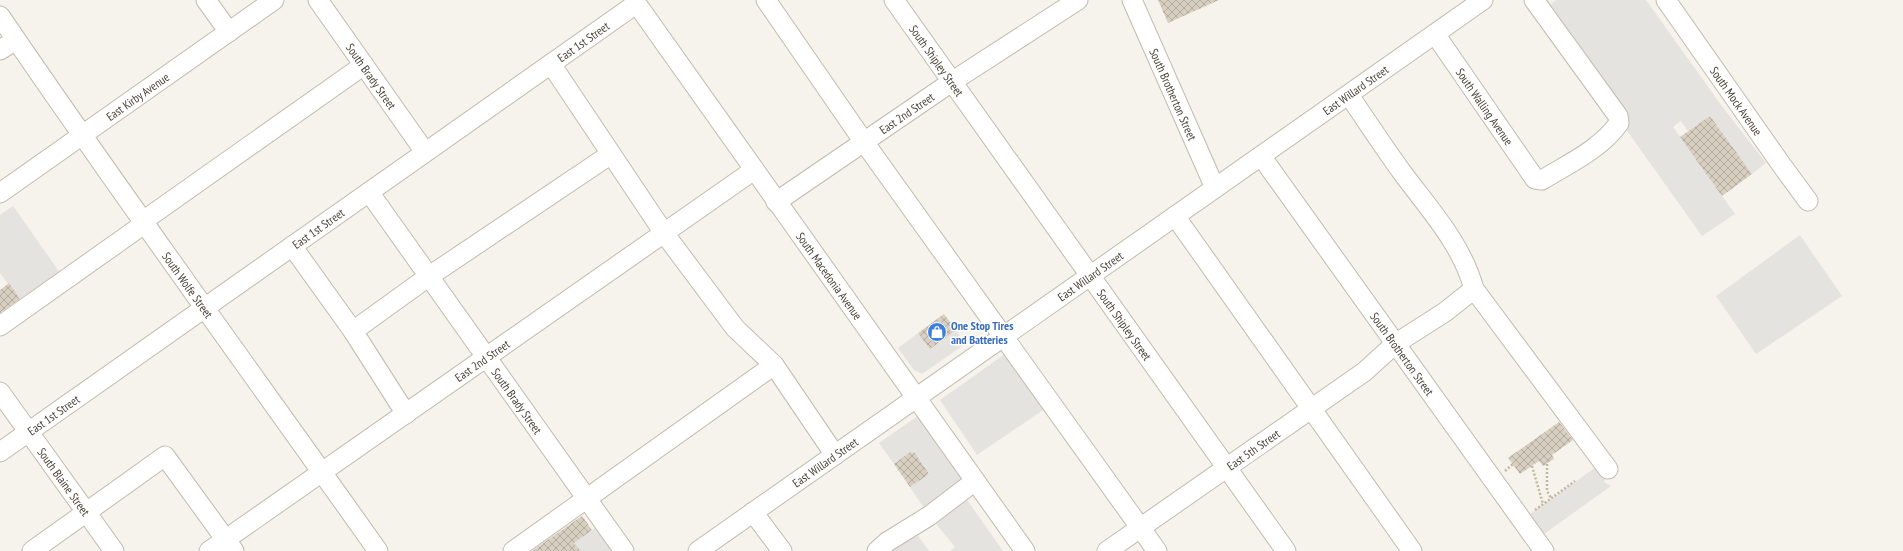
<svg xmlns="http://www.w3.org/2000/svg" width="1903" height="551" viewBox="0 0 1903 551" font-family="'PT Sans Narrow',sans-serif">
<style>
.parking{fill:#e5e3e0}
.building{fill:url(#building-cross-hatch)}
.lines{fill:none;stroke-linecap:round;stroke-linejoin:round}
.minor-casing{stroke:#c2bbae;stroke-width:21}
.path{stroke:#c4b79f;stroke-width:2.5;stroke-dasharray:2 2;stroke-linecap:butt}
.minor{stroke:#fff;stroke-width:19}
.labels{text-anchor:middle;dominant-baseline:central;stroke-width:3;stroke-linejoin:round;paint-order:stroke}
.street-label{font-size:12px;fill:#4b4439;stroke:#fff}
.shop-label{font-size:12px;font-weight:bold;fill:#366cbe;stroke:#fff;text-anchor:start}
</style>
<defs>
<pattern id="building-cross-hatch" width="8" height="8" patternUnits="userSpaceOnUse"><rect width="8" height="8" fill="#d8cfc1"/><path d="M0 0l8 8M0 8l8-8" fill="none" stroke="#b1aa9e"/></pattern>
</defs>
<rect width="100%" height="100%" fill="#f6f3ec"/>
<!-- parking -->
<g class="parking">
<path d="M1534,0h14l3,4 5,-4h90l75,105 45,58 -14,11 -42,-58 -22,15 -7,-10 -8,6 62,87 -33,22z"/>
<path d="M13,206l52,74 -39,28 -26,-35v-58z"/>
<path d="M1800,235l42,61 -86,58 -40,-58z"/>
<path d="M956,330l9,14 -43,30 -8,-4 -16,-22 20,-15 12,16z"/>
<path d="M1012,349l40,55 -75,51 -37,-55z"/>
<path d="M925,411l50,70 -46,35 -19,-29 19,-14 -14,-20 -5,-1 -16,12 -15,-21z"/>
<path d="M1603,462l5,7 -4,13 7,4 -67,48 -14,-20z"/>
<path d="M965,497l38,54h-53l5,-4 -22,-27z"/>
<path d="M596,527l17,24h-32l-7,-8z"/>
<path d="M916,533l13,18h-39z"/>
</g>
<!-- building -->
<g class="building">
<path d="M1158,0h61l-51,23z"/>
<path d="M1710,116l42,58 -30,22 -42,-59z"/>
<path d="M9,283l11,16 -20,14v-23z"/>
<path d="M944,314l12,16 -26,19 -12,-16z"/>
<path d="M1559,422l14,18 -21,15 2,4 -11,7 -4,-5 -19,13 -12,-16z"/>
<path d="M910,452l5,1 14,21 -19,13 -16,-23z"/>
<path d="M582,516l10,14 -18,13 7,8h-49z"/>
</g>
<g class="lines">
<!-- minor casing -->
<g class="minor-casing">
<g id="minor">
<path d="M206,0l23,32"/>
<path id="s1" d="M318,0l107,152"/>
<path id="s2" d="M634,0l391,551"/>
<path d="M766,0l98,142 293,409"/>
<path id="s3" d="M894,0l392,551"/>
<path id="s4" d="M1132,0l83,188"/>
<path id="s5" d="M1666,0l117,167 25,34"/>
<path id="s6" d="M0,16c123,181 252,357 378,535"/>
<path id="s7" d="M1435,34l100,145 7,1c26,-16 59,-31 77,-57l-1,-7 -84,-116"/>
<path d="M0,50l16,-10"/>
<path d="M551,64l113,169 71,95 39,37 61,90"/>
<path d="M1349,95c18,27 36,54 55,80 27,36 58,70 70,114l134,180"/>
<path id="s8" d="M1261,156l283,395"/>
<path id="s9" d="M369,192l255,359"/>
<path id="s10" d="M0,193l274,-193"/>
<path id="s11" d="M776,202l177,-121 125,-81"/>
<path d="M1175,216l237,335"/>
<path d="M143,221l221,-156"/>
<path d="M292,246l61,85"/>
<path d="M0,326l144,-102"/>
<path id="s12" d="M0,392l114,159"/>
<path d="M406,414l-53,-83 75,-54 183,-123"/>
<path id="s13" d="M0,452l636,-448"/>
<path d="M753,512l29,39"/>
<path d="M32,551l133,-95 69,95"/>
<path id="s14" d="M209,551l545,-381"/>
<path d="M513,551l261,-186"/>
<path id="s15" d="M698,551l785,-551"/>
<path d="M877,551l10,-9 42,-26 46,-35"/>
<path id="s16" d="M1107,551l257,-179 31,-28 50,-32 29,-23"/>
</g>
</g>
<!-- path -->
<g class="path">
<path d="M1547,464v27l4,7"/>
<path d="M1532,466l11,38"/>
<path d="M1505,471l8,-7"/>
<path d="M1535,510l40,-29"/>
</g>
<!-- minor -->
<use href="#minor" class="minor"/>
</g>
<!-- icons -->
<defs>
<g id="shop-disc" transform="scale(1)"><circle r="9.5" fill="#3f7fe0" stroke="#fff"/><path d="M-5-2.5h2.3a2.7 3.5 0 0 1 5.4 0H5L5.5 6h-11ZM-1.5-2.5h3a1.5 2.3 0 0 0-3 0Z" fill="#fff"/></g>
</defs>
<g fill-rule="evenodd">
<use href="#shop-disc" x="937" y="332"/>
</g>
<g class="labels">
<!-- street labels -->
<g class="street-label">
<text stroke="none"><textPath href="#s13" startOffset="713">East 1st Street</textPath></text>
<text stroke="none"><textPath href="#s3" startOffset="74">South Shipley Street</textPath></text>
<text stroke="none"><textPath href="#s1" startOffset="93">South Brady Street</textPath></text>
<text stroke="none"><textPath href="#s15" startOffset="803">East Willard Street</textPath></text>
<text stroke="none"><textPath href="#s4" startOffset="103">South Brotherton Street</textPath></text>
<text stroke="none"><textPath href="#s10" startOffset="168">East Kirby Avenue</textPath></text>
<text stroke="none"><textPath href="#s5" startOffset="123">South Mock Avenue</textPath></text>
<text stroke="none"><textPath href="#s7" startOffset="88">South Walling Avenue</textPath></text>
<text stroke="none"><textPath href="#s11" startOffset="158">East 2nd Street</textPath></text>
<text stroke="none"><textPath href="#s13" startOffset="389">East 1st Street</textPath></text>
<text stroke="none"><textPath href="#s2" startOffset="338">South Macedonia Avenue</textPath></text>
<text stroke="none"><textPath href="#s15" startOffset="479">East Willard Street</textPath></text>
<text stroke="none"><textPath href="#s6" startOffset="328">South Wolfe Street</textPath></text>
<text stroke="none"><textPath href="#s3" startOffset="398">South Shipley Street</textPath></text>
<text stroke="none"><textPath href="#s8" startOffset="243">South Brotherton Street</textPath></text>
<text stroke="none"><textPath href="#s14" startOffset="333">East 2nd Street</textPath></text>
<text stroke="none"><textPath href="#s9" startOffset="256">South Brady Street</textPath></text>
<text stroke="none"><textPath href="#s13" startOffset="65">East 1st Street</textPath></text>
<text stroke="none"><textPath href="#s16" startOffset="178">East 5th Street</textPath></text>
<text stroke="none"><textPath href="#s15" startOffset="155">East Willard Street</textPath></text>
<text stroke="none"><textPath href="#s12" startOffset="110">South Blaine Street</textPath></text>
</g>
<!-- shop labels -->
<g class="shop-label">
<text x="951" y="325">One Stop Tires<tspan x="951" dy="14">and Batteries</tspan></text>
</g>
</g>
</svg>
